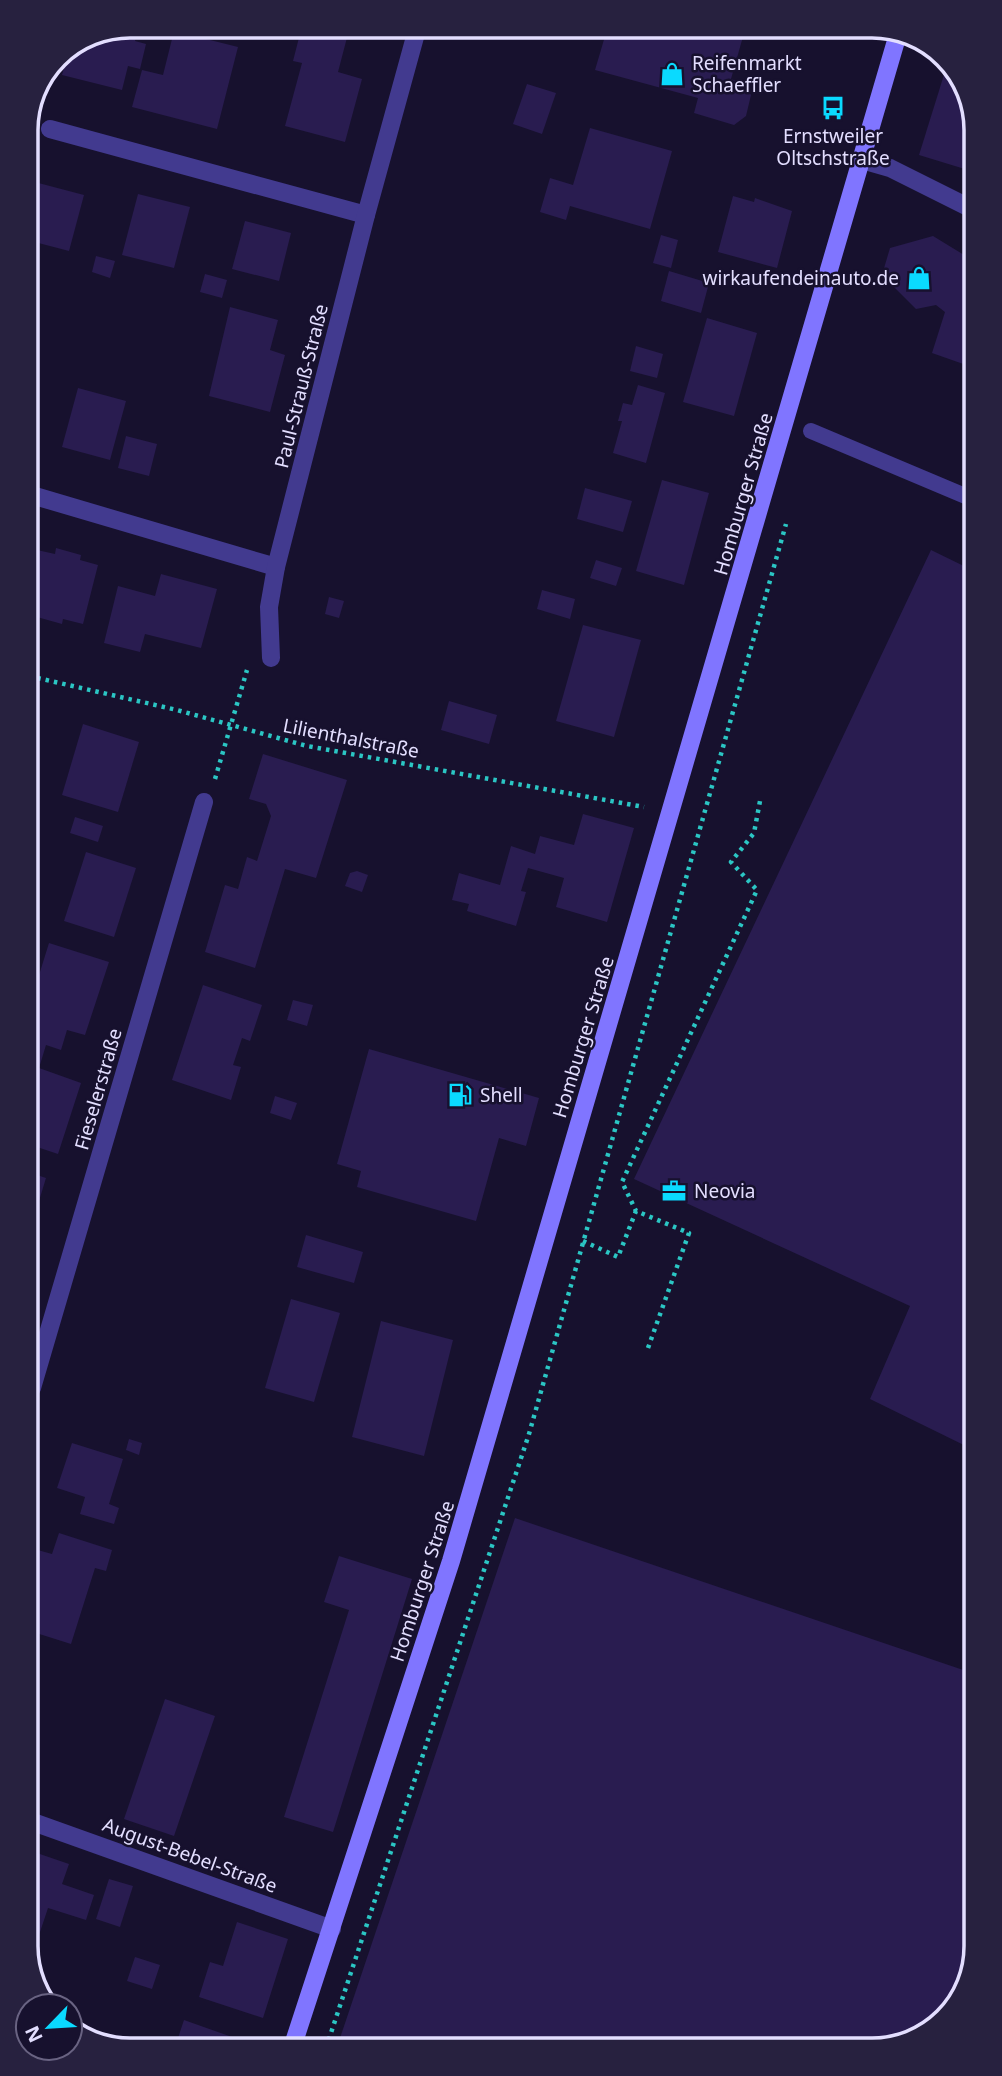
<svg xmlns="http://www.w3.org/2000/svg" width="1002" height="2076" viewBox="0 0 1002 2076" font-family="'Noto Sans',sans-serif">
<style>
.building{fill:#291c50}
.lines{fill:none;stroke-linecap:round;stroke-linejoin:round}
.path{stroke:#2bc6c4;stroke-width:4.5;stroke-dasharray:3.5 5;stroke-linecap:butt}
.lane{stroke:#423a8f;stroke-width:16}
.street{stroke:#423a8f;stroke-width:18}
.secondary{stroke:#8075ff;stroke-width:18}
.labels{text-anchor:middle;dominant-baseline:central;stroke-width:5;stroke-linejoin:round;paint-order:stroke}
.poi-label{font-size:19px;fill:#e3deff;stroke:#17112e;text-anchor:start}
.street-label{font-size:19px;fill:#e3deff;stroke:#17112e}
.rim{fill:none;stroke:#e3deff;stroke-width:3.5}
</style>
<rect width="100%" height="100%" fill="#17112e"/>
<!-- building -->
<g class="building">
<path d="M302,26h48l-12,46 24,7 -17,63 -60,-16 17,-63 -9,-2z"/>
<path d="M608,26h138l-15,53 12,4 8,12 -5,21 -12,9 -40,-12 4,-15 -103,-28z"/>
<path d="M123,30l14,3 -2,8 11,3 -6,25 -12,-3 -6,24 -60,-15 5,-17 -8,-2z"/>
<path d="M174,31l64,16 -21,82 -85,-22 10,-37 21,5z"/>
<path d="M947,65l21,26v79l-49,-15z"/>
<path d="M527,84l29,9 -14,41 -29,-10z"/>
<path d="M590,128l82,23 -22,78 -80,-23 -4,14 -26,-8 10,-34 23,7z"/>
<path d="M27,180l57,15 -15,56 -42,-11z"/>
<path d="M138,194l52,13 -16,61 -52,-13z"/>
<path d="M733,196l21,6 1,-4 37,13 -15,57 -59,-16z"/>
<path d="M245,221l46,12 -12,48 -47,-12z"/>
<path d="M661,235l17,5 -7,28 -18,-5z"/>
<path d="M933,236l36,22v108l-37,-13 13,-41 -9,-7 -20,4 -34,-34 8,-27z"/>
<path d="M96,256l19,5 -5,17 -18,-6z"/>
<path d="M669,271l40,12 -8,30 -40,-12z"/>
<path d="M205,274l22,6 -5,18 -22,-6z"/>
<path d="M230,307l48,13 -8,30 15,5 -15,57 -61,-16z"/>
<path d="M707,318l50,15 -23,83 -51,-14z"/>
<path d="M636,346l27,8 -6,24 -27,-7z"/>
<path d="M638,385l27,8 -19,70 -33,-10 9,-32h-4l5,-18 9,2z"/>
<path d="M78,388l48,13 -16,59 -48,-13z"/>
<path d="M126,436l31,8 -8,32 -31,-8z"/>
<path d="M662,480l47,13 -25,92 -48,-14z"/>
<path d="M585,488l47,13 -9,31 -46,-13z"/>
<path d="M56,548l25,7 -1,5 18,5 -15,59 -20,-5 -1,5 -25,-7 1,-4 -10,-3v-55l7,2 2,-7 18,4z"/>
<path d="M931,550l39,19 4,881 -104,-51 40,-93 -276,-127z"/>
<path d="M596,560l26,8 -6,18 -26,-8z"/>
<path d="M161,574l56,15 -16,59 -56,-14 -5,18 -36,-9 14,-57 37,10z"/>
<path d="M542,590l33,9 -5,20 -33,-10z"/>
<path d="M329,597l15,4 -5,17 -14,-4z"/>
<path d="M583,625l58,15 -27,97 -58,-16z"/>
<path d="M449,701l48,14 -8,29 -48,-14z"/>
<path d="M83,724l56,18 -21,70 -56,-17z"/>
<path d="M263,754l84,26 -31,98 -31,-9 -30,99 -50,-16 20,-67 13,4 9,-32 10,4 14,-45 -5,-12 -17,-5z"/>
<path d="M583,814l51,14 -27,94 -51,-15 8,-29 -36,-10 -7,23 5,1 -10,34 -49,-15 2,-7 -17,-4 7,-27 41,12 11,-39 24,8 5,-18 34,9z"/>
<path d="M75,817l28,9 -5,16 -28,-9z"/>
<path d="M86,852l50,16 -22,69 -50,-16z"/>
<path d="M357,871l11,4 -6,17 -17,-6 5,-13z"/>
<path d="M49,943l60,19 -24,73 -18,-5 -6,20 -15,-5 -7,23 42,15 -23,71 -27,-9 -1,-159 5,2z"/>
<path d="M203,985l59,20 -12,36 -8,-3 -9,27 8,2 -10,33 -59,-20z"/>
<path d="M293,1000l20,5 -6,21 -20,-6z"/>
<path d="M369,1049l170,49 -13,48 -27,-8 -23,83 -119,-34 4,-16 -24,-7z"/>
<path d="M275,1096l22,7 -6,17 -21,-7z"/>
<path d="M31,1173l15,5 -14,46h-1z"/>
<path d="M306,1235l57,17 -9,31 -57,-16z"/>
<path d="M291,1299l49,14 -26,89 -49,-14z"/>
<path d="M381,1321l72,19 -29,116 -72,-19z"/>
<path d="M129,1439l13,4 -3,12 -13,-5z"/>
<path d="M72,1443l51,16 -14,45 10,4 -5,16 -34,-10 5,-17 -28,-9z"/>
<path d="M515,1518l460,156 1,271 -18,59 -47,38 -574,5z"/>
<path d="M59,1533l53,17 -6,21 -11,-3 -24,76 -38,-12 -1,-76 2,-7 18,5z"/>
<path d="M339,1556l73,23 -79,253 -49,-15 65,-207 -25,-8z"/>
<path d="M165,1699l50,17 -41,120 -50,-17z"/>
<path d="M34,1852l35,12 -7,20 32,11 -8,25 -38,-12 -14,42z"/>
<path d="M109,1879l24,7 -13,41 -24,-8z"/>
<path d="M237,1922l51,17 -25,79 -64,-21 11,-35 13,4z"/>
<path d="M135,1957l25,8 -8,24 -25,-8z"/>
<path d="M184,2020l48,17 -4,12h-64l3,-8 9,3z"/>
</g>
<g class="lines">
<!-- path -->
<g class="path">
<path d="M29,676l148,34 130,36 337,61"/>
<path d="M215,779l32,-109"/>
<path d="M583,1241l35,16 18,-46"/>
<path d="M648,1348l41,-115 -53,-22 -14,-29 135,-292 -26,-28 23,-29 6,-32"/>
<path d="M326,2048l203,-614 257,-910"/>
</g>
<!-- lane -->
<path class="lane" d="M811,431l159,67"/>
<!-- street -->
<g class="street">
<path d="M50,129l316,86"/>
<path d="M862,160l28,8 78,39"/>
<path d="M28,494l248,73"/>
<path d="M271,658l-2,-51 7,-40 90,-352 52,-189"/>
<path d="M32,1388l172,-586"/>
<path d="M33,1822l299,107"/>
</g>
<!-- secondary -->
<path class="secondary" d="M292,2048l159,-487 447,-1527"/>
</g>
<!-- icons -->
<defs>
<g id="shop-bare" transform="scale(1.89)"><path d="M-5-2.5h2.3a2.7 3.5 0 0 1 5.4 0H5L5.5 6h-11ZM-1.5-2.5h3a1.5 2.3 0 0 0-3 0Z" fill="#0adaff" stroke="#17112e" stroke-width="2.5" paint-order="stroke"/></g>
<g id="bus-bare" transform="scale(1.89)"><path d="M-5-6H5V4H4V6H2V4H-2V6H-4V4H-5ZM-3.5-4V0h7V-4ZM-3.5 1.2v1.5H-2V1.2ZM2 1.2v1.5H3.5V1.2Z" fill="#0adaff" stroke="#17112e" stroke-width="2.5" paint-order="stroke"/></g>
<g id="fuel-bare" transform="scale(1.89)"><path d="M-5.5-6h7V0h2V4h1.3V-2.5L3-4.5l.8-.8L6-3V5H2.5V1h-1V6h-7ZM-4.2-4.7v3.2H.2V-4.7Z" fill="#0adaff" stroke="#17112e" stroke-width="2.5" paint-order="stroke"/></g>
<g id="office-bare" transform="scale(1.89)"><path d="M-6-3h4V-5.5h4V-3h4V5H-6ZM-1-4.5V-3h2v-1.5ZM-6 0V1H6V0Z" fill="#0adaff" stroke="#17112e" stroke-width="2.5" paint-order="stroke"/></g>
</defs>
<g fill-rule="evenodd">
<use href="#shop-bare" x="672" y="74"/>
<use href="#bus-bare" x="833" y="108"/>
<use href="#shop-bare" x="919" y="278"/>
<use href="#fuel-bare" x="460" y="1095"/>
<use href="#office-bare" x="674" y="1191"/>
</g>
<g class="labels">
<!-- poi labels -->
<g class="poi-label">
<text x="692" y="63">Reifenmarkt<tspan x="692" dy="22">Schaeffler</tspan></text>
<text x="833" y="136" text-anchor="middle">Ernstweiler<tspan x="833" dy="22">Oltschstraße</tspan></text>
<text x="899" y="278" text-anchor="end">wirkaufendeinauto.de</text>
<text x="480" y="1095">Shell</text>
<text x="694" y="1191">Neovia</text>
</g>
<!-- street labels -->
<g class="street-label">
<text transform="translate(301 386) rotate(-76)">Paul-Strauß-Straße</text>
<text transform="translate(743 494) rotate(-74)">Homburger Straße</text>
<text transform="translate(351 738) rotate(11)">Lilienthalstraße</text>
<text transform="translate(583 1037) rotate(-73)">Homburger Straße</text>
<text transform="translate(98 1089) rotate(-74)">Fieselerstraße</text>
<text transform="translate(422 1581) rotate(-72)">Homburger Straße</text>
<text transform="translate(190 1855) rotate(20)">August-Bebel-Straße</text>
</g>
</g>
<!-- crop -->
<path d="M0 0H1002V2076H0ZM130 38H872A92 92 0 0 1 964 130V1946A92 92 0 0 1 872 2038H130A92 92 0 0 1 38 1946V130A92 92 0 0 1 130 38Z" fill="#27213f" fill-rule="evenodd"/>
<path class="rim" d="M130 38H872A92 92 0 0 1 964 130V1946A92 92 0 0 1 872 2038H130A92 92 0 0 1 38 1946V130A92 92 0 0 1 130 38Z"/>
<!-- north arrow -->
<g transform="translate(49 2027) rotate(245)"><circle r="33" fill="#17112e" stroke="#696382" stroke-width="2"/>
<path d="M0-5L12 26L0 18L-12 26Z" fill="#0adaff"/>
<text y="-10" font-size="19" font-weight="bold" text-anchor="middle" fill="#e3deff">N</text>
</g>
</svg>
